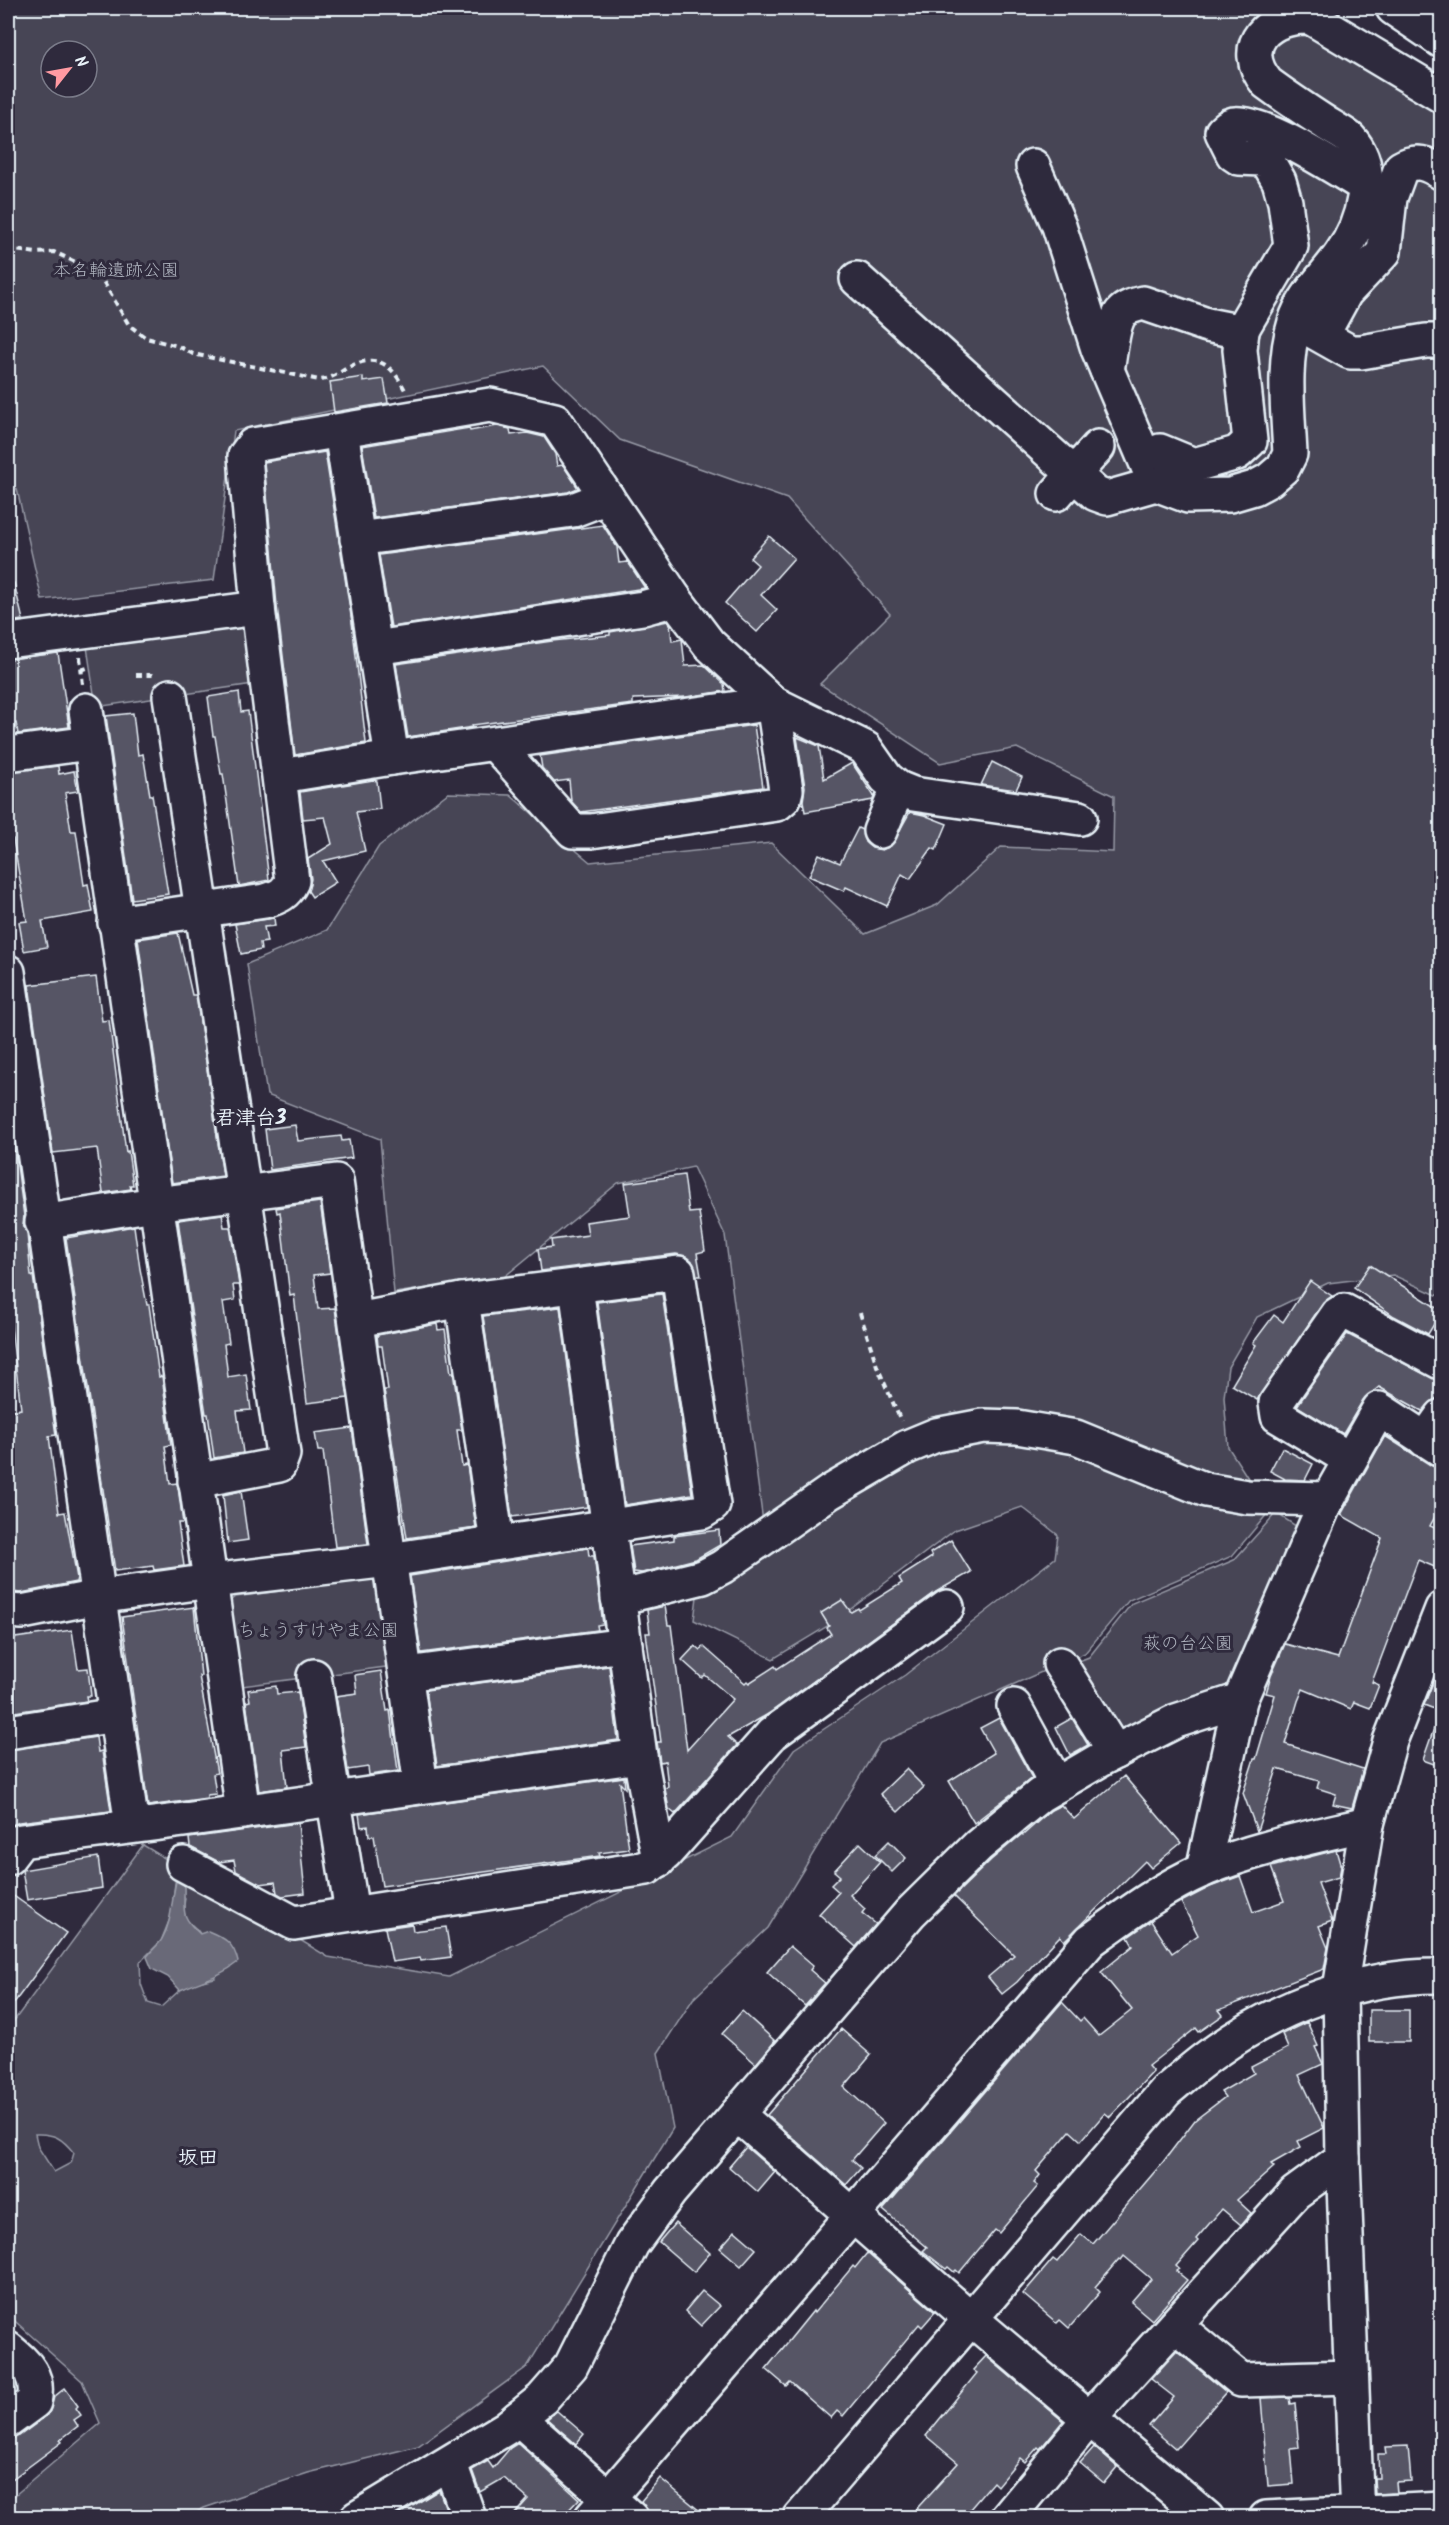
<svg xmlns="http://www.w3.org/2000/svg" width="1449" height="2525" viewBox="0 0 1449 2525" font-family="Kalam,'Klee One',sans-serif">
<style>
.green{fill:#464455;stroke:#979aa6;stroke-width:1.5;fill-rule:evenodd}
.water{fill:#696978;stroke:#9c9fab;stroke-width:1.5}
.building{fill:#575565;stroke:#e8f1f8;stroke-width:1.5}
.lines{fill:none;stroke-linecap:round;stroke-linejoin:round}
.minor-casing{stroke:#e8f1f8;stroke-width:38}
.major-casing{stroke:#e8f1f8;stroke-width:38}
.path{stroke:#e8f1f8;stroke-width:4;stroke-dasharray:6 4.5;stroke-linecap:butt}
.minor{stroke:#2f2a3d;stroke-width:33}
.major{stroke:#2f2a3d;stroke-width:33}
.labels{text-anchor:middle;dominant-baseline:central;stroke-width:6;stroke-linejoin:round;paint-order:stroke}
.park-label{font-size:18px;fill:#afb4bf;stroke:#2f2a3d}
.neighbourhood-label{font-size:20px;font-weight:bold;fill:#e8f1f8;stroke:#2f2a3d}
</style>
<rect width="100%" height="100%" fill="#2f2a3d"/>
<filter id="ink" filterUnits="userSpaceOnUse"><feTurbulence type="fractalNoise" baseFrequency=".0167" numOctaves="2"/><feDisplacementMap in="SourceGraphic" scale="12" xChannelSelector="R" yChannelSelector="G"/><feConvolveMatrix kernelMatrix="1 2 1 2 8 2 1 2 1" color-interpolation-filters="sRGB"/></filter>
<g filter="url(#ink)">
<!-- green -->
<g class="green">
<path d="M8,8h1306l127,90v1199l-48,-22 -65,8 -71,34 -29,50 -4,30 4,50 25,39 20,21 -41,49 -103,44 -44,53 -205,90 -112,185 -75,71 -35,54 15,75 -146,239 -109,79 -110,27 -104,35 -16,9h-180v-16l92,-78 -18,-42 -74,-66v-286l135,-184 185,112 121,20 283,-140 62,-88 111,-74 150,-117 3,-23 -36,-28 -67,23 -124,94 -58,35 -79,-39 6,-46 63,-52 -38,-287 -32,-68 -75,16 -114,94 -110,16 -14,-154 -113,-44 -20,-131 80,-34 52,-84 69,-53 62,2 80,67 181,-19 94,91 72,-29 64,-58 112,5 1,-56 -97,-48 -77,15 -120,-79 70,-70 -103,-115 -167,-59 -77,-74 -309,65 -20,149 -172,20 -25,-111 -9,-3zM51,51h36v36h-36zM175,1883l10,15c-5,29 5,19 16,37 7,12 9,30 14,43l-21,5 -14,7 -19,17 -13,-4 -7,-19 -1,-22 21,-21 10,-25zM35,2134c19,-1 27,4 39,19l-3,10 -17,9 -16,-25z"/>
<path d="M244,623l9,61 -157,23 -10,-67z"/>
<path d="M1276,1513l23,15 -63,160 -121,49 -44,-73 18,-7 43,-54 102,-43z"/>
<path d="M376,1578l17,88 -151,20 -12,-85 5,-4z"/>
</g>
<!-- water -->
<path class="water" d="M177,1878l7,6c1,27 -5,31 16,50l8,-3c17,7 26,12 30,31 -18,15 -38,19 -58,28l-12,-13 -16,-8 -5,-12c4,-7 11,-11 15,-18 11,-19 9,-41 15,-61z"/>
<!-- building -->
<g class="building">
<path d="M363,377v5l21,-3 4,24 -54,9 -4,-30z"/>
<path d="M497,426l13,3 1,6 16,-2 17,4 11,17 2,12 6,-1 15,23 -10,4 -194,26 -12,-72 107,-18 1,3z"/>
<path d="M325,452l27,170 14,121 -71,12 -18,-149 -13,-144z"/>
<path d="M603,525l14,22 2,16 9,-1 17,26 -254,39 -12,-72z"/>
<path d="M769,536l25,22 -33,37 16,15 -20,22 -32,-29 33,-38 -8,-7z"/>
<path d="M8,583h6l9,37 -15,2z"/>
<path d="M668,621l2,3 2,17 10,-2 3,27 19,-1 20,19 1,7 -39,6 -53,2v5l-161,21 1,2 -65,10 -12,-73 156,-23 58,-6v-3z"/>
<path d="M58,653l11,74 -51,7 -2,-11 -8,1v-65z"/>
<path d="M239,692l2,20 7,-1 21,169 -30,6 -16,-112h-2l-6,-38h-2l-5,-39z"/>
<path d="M133,713l5,42 5,-1 7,41h2l16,99 -36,5 -26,-183z"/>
<path d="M754,725l9,62 -182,25 -10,-11 -2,-21 -15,2 -12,-14 -2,-12z"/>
<path d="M797,737l22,9 5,33 28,-16 22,33 -1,4 -68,12 -2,-11 2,-14z"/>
<path d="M992,762l30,15 -6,13 -35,-5z"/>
<path d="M58,766l1,8 15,-3 4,20 -13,2 6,38h5l8,54 4,-1 5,28 -51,9 5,26 -23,4 -5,-29 8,-1 -14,-82h-2l-3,-19v-48z"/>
<path d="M373,780l4,1 3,28 -24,3 9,39 -42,10 13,21 -24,15 -4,-6 3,-12 -3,-20 24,-15 -7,-27 -22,2 -3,-27z"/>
<path d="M910,812l14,3 23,9 -11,26 -4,-2 -22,31 -8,-5 -15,32 -41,-19 -2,4 -35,-15 10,-22 21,9 18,-35 4,2 3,12 7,6 10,2 9,-4z"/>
<path d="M274,918l1,8 -11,1 3,15 -7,1 1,7 -20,4 -6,-30z"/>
<path d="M178,933l14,62h4l27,181 -51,7 -34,-244z"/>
<path d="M96,977l6,44 7,-1 17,132 2,-1 5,34h-3l1,4 -28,4 -6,-45 -44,5 -24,-168z"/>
<path d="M295,1125l3,16 43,-5 1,5 7,-1 3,18 -82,12 -5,-41z"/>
<path d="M8,1151h7l9,65 -1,8 4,9 4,43h2l23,159 -7,1 10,77 6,-1 12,66 -1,4 -55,11 -9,-1 -2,-12 -2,1v-170l13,-2 -13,-106z"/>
<path d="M684,1175l5,38 10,-1 6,39 -8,2 4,23h-4l-5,-15 -6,-5 -10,-2 -135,17 -3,-22 14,-2 -1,-7 37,-5 -2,-13 44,-6 -5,-33z"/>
<path d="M320,1202l10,71 -16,2 4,34 17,-1 13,90 -41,5 -13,-108 -4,1 -10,-84 -3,1 -1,-5z"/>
<path d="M222,1214l2,13h6l9,58h-6l2,15 -12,2 6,41 -5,1 4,33 18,-3 5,36 -14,1 6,42 -29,5 -6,-44h-2l-2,-13 -26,-181z"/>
<path d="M134,1226l6,43 7,36h2l10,72 3,-1 9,69 -6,1 5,38 7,-1 1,4 5,36h-5l6,43 -30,4 -1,-4 -38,5 -49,-333z"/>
<path d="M1370,1265l72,46 -14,23 -34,-18 -40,-28z"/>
<path d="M1310,1281l22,15 -9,7 -66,97 -25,-15 24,-40 -3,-2 21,-28 9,7z"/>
<path d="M662,1294l30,200 -67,11 -28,-203z"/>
<path d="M560,1307l27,200 -75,10 -29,-201z"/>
<path d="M437,1324l1,6 7,-1 6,44 2,-1 9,58h-5l5,36 5,-1 9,63 -69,10 -23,-148h4l-6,-44h-4l-1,-11z"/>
<path d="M1347,1334l95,49v6l-6,10 -14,12 -43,-24 -16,13 -20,34 -46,-28z"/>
<path d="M352,1428l16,116 -33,3 -12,-96h-5l-3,-18z"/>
<path d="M1385,1436l47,30 10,3v35l-12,22 12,5v39l-24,-10 -46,122 7,3 -9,23 -16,-6 -3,7 -48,-20 -5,12 -13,43 78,25 -11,39 -19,-4 3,-10 -19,-6 2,-7 -42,-12 -20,62 -14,-38 11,-34h2l19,-64 -9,-2 5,-17 14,-32 53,14 44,-120 -41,-23z"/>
<path d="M1282,1448l31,16 -8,16 -20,-1 -15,-8z"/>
<path d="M241,1491l7,49 -20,3 -5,-48z"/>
<path d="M719,1530l1,15 -24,14 -54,14 -8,-1 -4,-26 44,-6v-4z"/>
<path d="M951,1540l20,32 -35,20 -166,121 -42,24 9,8 -62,69 -6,-5 -4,-20 3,-3 -3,-25 -5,1 -3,-20h4l-15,-109h4l-3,-23 18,-4 3,19h3l16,125 46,-51 -28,-24 -3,3 -20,-18 13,-14 5,4 3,-4 42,37 2,-2 2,2 26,-17 2,3 54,-35 -4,-6 2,-2 -8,-13 21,-13 9,12 7,-4 1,2 43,-27 -3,-5 33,-21 -2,-4z"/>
<path d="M588,1548l1,8h5l9,68 -6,1 1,5 -177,23 -11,-77z"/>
<path d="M194,1607l7,69h-2l18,97 -4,1 3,20 -9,1v3l-59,8 -26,-189z"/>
<path d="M72,1630l6,39 10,-1 3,28h-5l1,5 -79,12v-35l5,-1 -5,-38z"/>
<path d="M609,1666l9,74 -181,26 -11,-76z"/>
<path d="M381,1671l6,40 3,-1 8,61 -29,4 -1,-8 -20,3 -12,-74 21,-3 -2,-18z"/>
<path d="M1434,1680l8,3v29l-18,-7z"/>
<path d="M276,1686l1,8 21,-2 8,55 -23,3 4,37 -28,4 -13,-89 4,-1 -2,-11z"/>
<path d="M1439,1714h3v53l-19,-7z"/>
<path d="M999,1718l33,60 -58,45 -25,-42 45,-28 -14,-25z"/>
<path d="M1072,1718l16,27 -18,10 -14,-28z"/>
<path d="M96,1737l2,15 4,-1 9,60 -92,11 -11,6v-78z"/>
<path d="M906,1769l18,18 -26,25 -18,-18z"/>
<path d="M1124,1776l57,67 -30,25 -6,-7 -81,80 -4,-5 -43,46 -15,12 -14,-17 26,-22 -60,-59 37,-36 31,-26 1,1 28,-25 10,-5 13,14z"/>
<path d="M624,1777l1,11 -5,-5 9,66 -30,4 1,3 -218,30 -8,-50h-5l-1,-10 -7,1 -2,-13z"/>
<path d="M298,1823l7,70 -23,3 -5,-3 -2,-11 -15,2 -24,-13 -2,-11 -15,2 -29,-15 -1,-9z"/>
<path d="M889,1841l17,17 -14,14 -17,-17z"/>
<path d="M860,1843l20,19 -30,33 15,14 -3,4 14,11 -20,23 -37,-33 20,-22 -8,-7 9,-9 -6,-5z"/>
<path d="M1336,1850l5,17 -2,10 -21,6 14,38 -13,5 9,22 -4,21 -105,41 4,5 -24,17 -3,-4 -48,38 5,6 -43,45 -5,-4 -24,28 -11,-10 -34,40 4,4 -6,8 4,3 -39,47 -4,-3 -36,43 -3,-3 -2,2 -6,-5 -2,2 -23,-18 4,-4 -44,-37 179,-208 18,19 3,-3 16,18 33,-26 -31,-38 32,-26 -5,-9 23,-16 21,32 26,-18 -17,-33 29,-15 30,-11 13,36 31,-11 -13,-34z"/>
<path d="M98,1857l4,31 -75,12 -5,-30z"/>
<path d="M8,1892l58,41 -58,78z"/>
<path d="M412,1924l1,7 33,-4 5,30 -30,4 -1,-3 -28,4 -7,-34z"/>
<path d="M790,1946l23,20 -3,4 15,13 -20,23 -38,-34z"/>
<rect x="1369" y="2010" width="40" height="32"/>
<path d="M742,2011l33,30 -19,23 -34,-30z"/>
<path d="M1307,2022l11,24 -3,1 8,17 -24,11 25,53 -26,13 3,6 -30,17 3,3 -37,33 14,13 -10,12 -19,-16 -26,30 2,2 -22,25 3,3 -3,2 11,9 -35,40 -21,-18 20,-23 -27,-23 -3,4 -2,-1 -24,28 5,5 -31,36 -9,-8 -3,3 -34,-29 30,-35 4,3 24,-28 12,10 70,-82 32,-42 30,-23 -4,-5 33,-19 -3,-6 37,-19 -6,-14z"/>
<path d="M841,2029l30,26 -27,32 40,36 -32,37 9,8 -15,17 -79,-70z"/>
<path d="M746,2147l29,25 -17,20 -29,-25z"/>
<path d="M675,2223l35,30 -16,19 -35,-30z"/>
<path d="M735,2231l21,18 -15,17 -21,-18z"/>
<path d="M867,2253l68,59 -13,15 -3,-3 -76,92 -6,-5 -6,7 -41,-36 -4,4 -20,-17 47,-58 1,2 39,-47 2,2z"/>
<path d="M702,2291l18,15 -19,20 -16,-15z"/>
<path d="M1177,2351l49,41 -50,57 -27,-23 25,-29 -23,-18z"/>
<path d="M986,2356l77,65 -23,28 -2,-2 -13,15 -5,-4 -23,28 -4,-4 -30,35h-54l49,-54 -32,-27 51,-63 -4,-3z"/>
<path d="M65,2388l13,18 -2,2 5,7 -7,5 4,6 -18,14 2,2 -54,40v-43l11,-3 26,-19 5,-6 4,-14z"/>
<path d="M1289,2397l1,7 5,-1 4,45 -8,1 3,35 -26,2 -7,-88z"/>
<path d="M557,2411l27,23 -8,10 -29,-25z"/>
<path d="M518,2443l61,56 -17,18h-50l16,-18 -24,-21 -24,14 -8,-22 16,-9 5,7 17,-20z"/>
<path d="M1408,2446l3,35 -15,1 1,11 -22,1 -1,-16h5l-1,-24h8l-1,-7z"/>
<path d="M1094,2447l23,20 -13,16 -24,-20z"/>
<path d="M660,2478l47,39h-58v-5l-8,-11z"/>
<path d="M439,2490l10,27h-55z"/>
</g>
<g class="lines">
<!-- minor casing -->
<g class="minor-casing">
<g id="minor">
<path d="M1033,166l26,60 39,123 57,134"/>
<path d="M857,279l239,215 11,4 49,-14 32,12 42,-1 24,-7 15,-8 14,-12 7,-14c-2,-43 -8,-91 5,-132 8,-26 31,-46 46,-68 21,-29 38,-84 9,-115 -6,-6 -16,-10 -23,-15 -20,-13 -41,-27 -60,-41 -31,-38 2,-68 43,-66l132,79"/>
<path d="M1302,325l48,27h11l65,-11h16"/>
<path d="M1322,335l23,-42 39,-41 6,-54 11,-30c15,-9 26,-5 41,5"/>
<path d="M1107,370c3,-14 5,-46 14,-57 5,-6 15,-8 22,-10l64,22 35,7"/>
<path d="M341,431l51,327"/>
<path d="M1160,451l34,14 43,-12 13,-12 -10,-91 2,-21 49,-83 -6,-44 -6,-21 -11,-19 -6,-3 -23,-1 -6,-4 -11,-22c4,-4 7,-7 12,-8 29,-4 104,46 131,62"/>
<path d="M1056,494l42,-47"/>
<path d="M357,539l216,-29 34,-13"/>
<path d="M8,641l250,-33"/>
<path d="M375,648l268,-40 32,-9"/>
<path d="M170,696l113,758 -4,11 -84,16"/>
<path d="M86,710l157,1102"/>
<path d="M495,744l78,87h18l186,-27 7,-6 2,-8 -13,-87"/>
<path d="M8,754l82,-11"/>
<path d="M281,776l111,-18 381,-55"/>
<path d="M880,831l18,-43"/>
<path d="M115,923l150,-22c14,-4 21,-7 27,-20l-34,-273 -13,-152 8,-11 237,-40 65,15 120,179 34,45 64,59 92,45 21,30 12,10 15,6 167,24"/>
<path d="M8,972l124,854"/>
<path d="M42,1222l113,-18 181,-23 85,605"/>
<path d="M576,1287l64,469 19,104"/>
<path d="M462,1300l35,243"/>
<path d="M1425,1440l17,-24"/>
<path d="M1349,1459l-71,-43 -2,-13 62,-89 6,-3 98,52"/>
<path d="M618,1598l85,-21 19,-10 108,-75 77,-45 29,-12 47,-9 34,1 59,10 130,53 41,7 80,2"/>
<path d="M8,1611l14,1 76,-15 112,-16 179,-21 313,-48 11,-7 -35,-232 -216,27 -105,20"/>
<path d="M1060,1664l55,88"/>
<path d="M406,1674l219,-29"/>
<path d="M314,1676l38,237"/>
<path d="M1014,1706l43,79"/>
<path d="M8,1732l108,-17"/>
<path d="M8,1858l13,-17 163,-21 456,-64"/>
<path d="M183,1864l111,59 353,-55 18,-14 107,-120 175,-127"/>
<path d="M1203,1870l37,-170 83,-192 56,-99 63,41"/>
<path d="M737,2114l233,204 237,200"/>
<path d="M1175,2325l66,55 110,-3"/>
<path d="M8,2349c18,15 32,26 26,53l-26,19"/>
<path d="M518,2418l113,100"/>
<path d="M450,2464l19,54"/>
<path d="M357,2518l149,-90 36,-29 29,-33 61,-122 38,-52 240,-279 68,-67 62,-51 63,-37 73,-37 64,-21"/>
<path d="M591,2518l499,-577c36,-26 72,-53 113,-71 52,-22 109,-33 164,-46"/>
<path d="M800,2518l366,-427c16,-13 32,-28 50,-40 65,-46 145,-76 226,-75"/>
<path d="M1007,2518l82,-99 206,-226 48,-35"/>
<path d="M1266,2518l176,-9"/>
<path d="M1357,2518l-14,-360 -3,-169 27,-165 23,-83 52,-132"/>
</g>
</g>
<!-- major casing -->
<g class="major-casing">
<path id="major" d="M1393,8l49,33"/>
</g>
<!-- path -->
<g class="path">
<path d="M8,249l29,4 17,-1 32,15 17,14 26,44 17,13 32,8 15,8 126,26c13,-1 19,-7 30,-13 30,-15 44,-1 57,25"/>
<path d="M80,657l3,28"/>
<path d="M81,670l9,-3"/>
<path d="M136,675h19"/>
<path d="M8,1227l10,-1"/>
<path d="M860,1313l17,53 24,55"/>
</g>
<!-- minor -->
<use href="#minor" class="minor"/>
<!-- major -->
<use href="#major" class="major"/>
</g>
</g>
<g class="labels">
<!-- park labels -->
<g class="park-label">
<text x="116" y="271">本名輪遺跡公園</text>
<text x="318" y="1631">ちょうすけやま公園</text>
<text x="1188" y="1644">萩の台公園</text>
</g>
<!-- neighbourhood labels -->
<g class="neighbourhood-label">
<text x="251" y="1119">君津台3</text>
<text x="198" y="2159">坂田</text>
</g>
</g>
<!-- margin -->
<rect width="1449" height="2525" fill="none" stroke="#2f2a3d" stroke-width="30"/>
<rect x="15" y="15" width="1419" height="2495" fill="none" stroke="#e8f1f8" stroke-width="2" filter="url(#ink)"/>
<!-- north arrow -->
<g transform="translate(69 69) rotate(59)"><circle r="28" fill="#2f2a3d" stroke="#797a88" stroke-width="1.5"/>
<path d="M0-4.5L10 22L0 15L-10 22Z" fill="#ff9aa2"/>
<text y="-9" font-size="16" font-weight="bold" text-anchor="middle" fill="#e8f1f8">N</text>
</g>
</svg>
